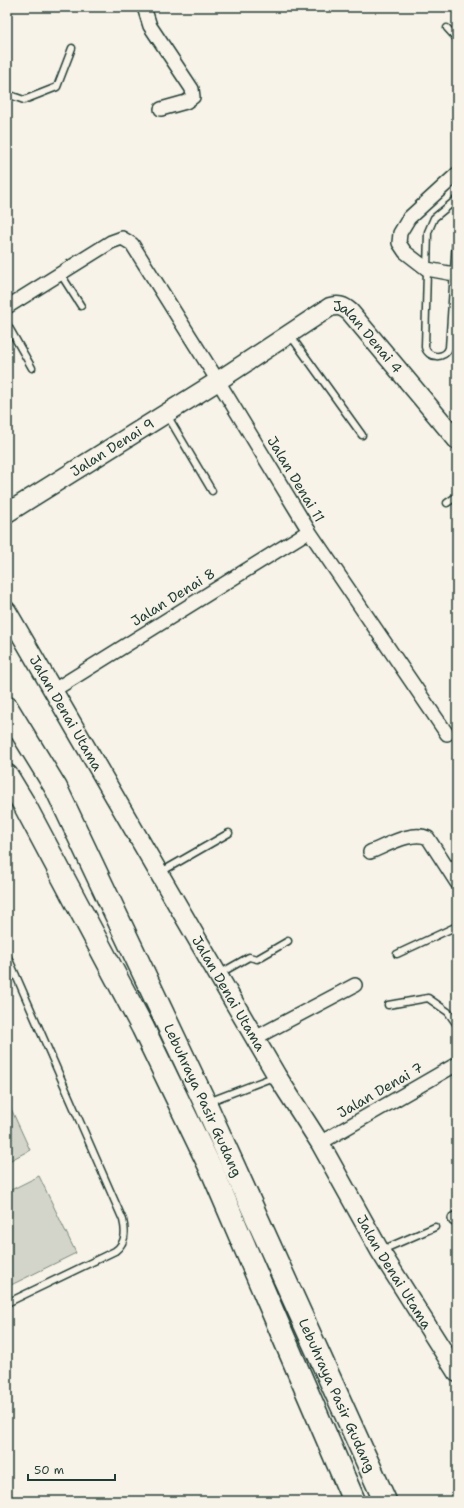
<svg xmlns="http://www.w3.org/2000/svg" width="464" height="1508" viewBox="0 0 464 1508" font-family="'Shantell Sans',sans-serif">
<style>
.green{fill:#d3d5ca;stroke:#79897f}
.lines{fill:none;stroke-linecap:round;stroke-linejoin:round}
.lane-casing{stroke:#1f3d34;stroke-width:9}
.street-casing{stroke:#1f3d34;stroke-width:16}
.secondary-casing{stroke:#1f3d34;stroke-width:21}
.highway-casing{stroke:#1f3d34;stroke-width:25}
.lane{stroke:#f7f3e8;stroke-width:6}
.street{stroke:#f7f3e8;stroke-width:13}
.secondary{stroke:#f7f3e8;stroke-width:18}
.highway{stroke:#f7f3e8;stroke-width:22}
.labels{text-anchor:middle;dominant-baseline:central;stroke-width:3;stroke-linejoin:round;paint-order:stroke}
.street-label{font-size:14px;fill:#1f3d34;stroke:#f7f3e8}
</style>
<rect width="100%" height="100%" fill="#f7f3e8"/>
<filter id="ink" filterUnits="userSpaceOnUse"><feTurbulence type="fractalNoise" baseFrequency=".025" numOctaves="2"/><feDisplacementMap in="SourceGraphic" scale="8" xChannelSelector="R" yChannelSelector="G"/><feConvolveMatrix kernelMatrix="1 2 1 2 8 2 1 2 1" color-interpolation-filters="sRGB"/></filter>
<g filter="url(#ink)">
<!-- green -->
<g class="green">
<path d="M7,1100l23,50 -23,12z"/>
<path d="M39,1176l37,77 -69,34v-95z"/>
</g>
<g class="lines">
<!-- lane casing -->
<g class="lane-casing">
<g id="lane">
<path d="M447,28l10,11"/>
<path d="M7,94l17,6 33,-13 15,-39"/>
<path d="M457,199l-23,19 -6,14 -3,115c3,12 20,12 24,1l8,-124"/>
<path d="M60,273l21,33"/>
<path d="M7,324l25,44"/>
<path d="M290,335l72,100"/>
<path d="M167,415l45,76"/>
<path d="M447,503l10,-7"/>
<path d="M447,866l10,-4"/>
<path d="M161,872l68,-39"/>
<path d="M397,954l60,-28"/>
<path d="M7,955l116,265c3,12 3,23 -8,31l-108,52"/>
<path d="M219,974l30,-17 8,2 31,-18"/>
<path d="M388,1005l40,-7 20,14 9,13"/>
<path d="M208,1102l68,-26"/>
<path d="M382,1250l53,-23"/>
</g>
</g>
<!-- street casing -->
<g class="street-casing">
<g id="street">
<path d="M144,7l6,19 42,63 1,8 -7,5 -25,7"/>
<path d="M454,274l-27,-5 -22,-17 -6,-9 1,-10 9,-15 48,-44"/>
<path d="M7,307l104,-65 11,-4 10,6 86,137 91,150 138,203"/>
<path d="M54,690l255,-159"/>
<path d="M370,852c16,-6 42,-22 58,-14l29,45"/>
<path d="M255,1038l100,-53"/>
<path d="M320,1143l137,-79"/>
<path d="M455,1219h2"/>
</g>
</g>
<!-- secondary casing -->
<g class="secondary-casing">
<g id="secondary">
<path id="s1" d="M7,513l211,-132 112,-74c9,-2 13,-1 20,5l107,128"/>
<path id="s2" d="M7,611l211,364 59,101 43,67 60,108 77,122"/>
</g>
</g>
<!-- highway casing -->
<g class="highway-casing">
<g id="highway">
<path id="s3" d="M7,708l49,80 150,317 179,396"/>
<path d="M7,776l17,28 119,224 70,145 141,328"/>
</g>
</g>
<!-- lane -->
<use href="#lane" class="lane"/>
<!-- street -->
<use href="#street" class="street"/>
<!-- secondary -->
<use href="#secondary" class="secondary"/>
<!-- highway -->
<use href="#highway" class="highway"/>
</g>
</g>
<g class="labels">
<!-- street labels -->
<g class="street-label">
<text stroke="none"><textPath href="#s1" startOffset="434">Jalan Denai 4</textPath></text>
<text stroke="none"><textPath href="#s1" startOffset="124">Jalan Denai 9</textPath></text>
<text transform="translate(296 479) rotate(59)">Jalan Denai 11</text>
<text transform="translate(173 597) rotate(-32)">Jalan Denai 8</text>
<text stroke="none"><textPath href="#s2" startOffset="118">Jalan Denai Utama</textPath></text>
<text stroke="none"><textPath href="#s2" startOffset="442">Jalan Denai Utama</textPath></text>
<text transform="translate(380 1090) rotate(-30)">Jalan Denai 7</text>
<text stroke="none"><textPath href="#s3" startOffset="439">Lebuhraya Pasir Gudang</textPath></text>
<text stroke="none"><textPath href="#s2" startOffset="766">Jalan Denai Utama</textPath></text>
<text stroke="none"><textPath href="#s3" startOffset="763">Lebuhraya Pasir Gudang</textPath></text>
</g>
</g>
<!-- margin -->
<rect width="464" height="1508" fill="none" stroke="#f7f3e8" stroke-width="24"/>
<rect x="12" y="12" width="440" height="1484" fill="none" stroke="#1f3d34" stroke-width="1.5" filter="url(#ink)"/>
<!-- scale -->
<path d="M28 1474v6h87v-6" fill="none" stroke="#1f3d34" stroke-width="2"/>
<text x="34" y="1474" font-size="12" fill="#1f3d34" stroke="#f7f3e8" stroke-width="3" paint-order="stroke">50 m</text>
</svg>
